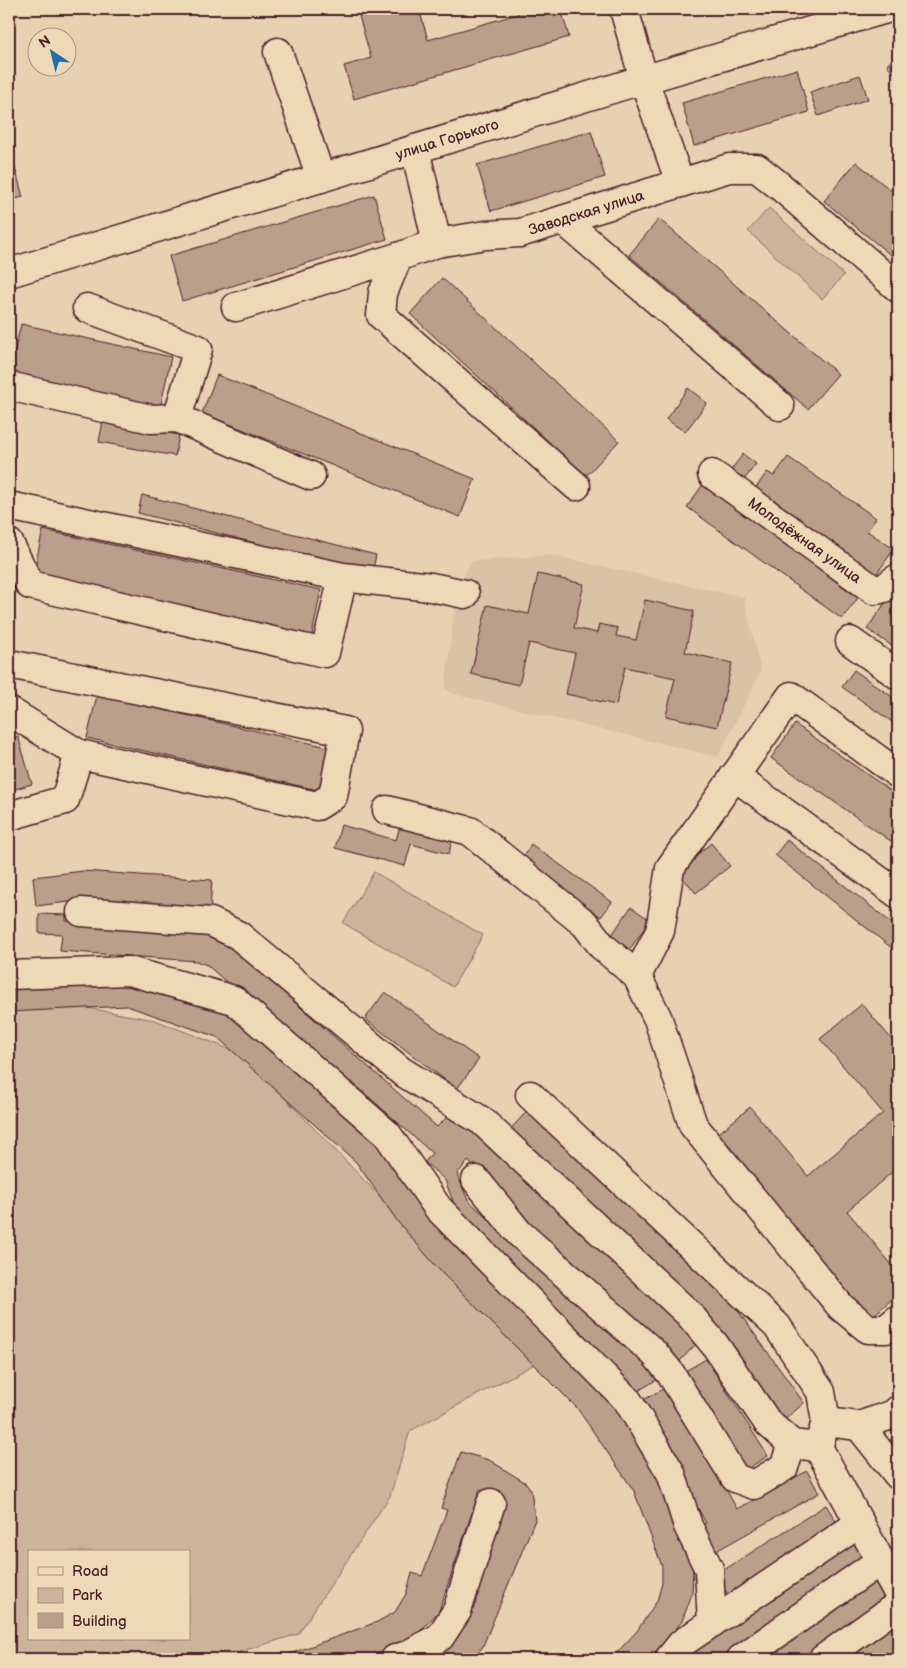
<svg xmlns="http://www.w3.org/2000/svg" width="907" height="1668" viewBox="0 0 907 1668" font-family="'Balsamiq Sans',sans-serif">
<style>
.built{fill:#d9c3a5}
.green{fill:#ccb49b;stroke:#8b6a63;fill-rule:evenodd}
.building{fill:#baa08b;stroke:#4a1f2b}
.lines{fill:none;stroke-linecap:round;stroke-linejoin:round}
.minor-casing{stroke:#4a1f2b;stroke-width:31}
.major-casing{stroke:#4a1f2b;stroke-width:31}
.minor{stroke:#ecd9b6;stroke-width:28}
.major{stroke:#ecd9b6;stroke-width:28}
.labels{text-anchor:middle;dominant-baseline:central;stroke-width:4.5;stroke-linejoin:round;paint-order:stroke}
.street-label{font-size:15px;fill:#4a1f2b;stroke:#ecd9b6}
</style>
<rect width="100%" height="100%" fill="#e6d2b0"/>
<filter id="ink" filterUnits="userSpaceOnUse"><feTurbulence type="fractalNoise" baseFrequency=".02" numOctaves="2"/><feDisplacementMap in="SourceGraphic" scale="10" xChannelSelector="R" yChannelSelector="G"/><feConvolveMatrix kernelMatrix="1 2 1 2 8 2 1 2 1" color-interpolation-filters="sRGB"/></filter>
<g filter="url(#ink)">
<!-- built -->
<path class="built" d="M550,555l194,42 17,74 -43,86 -265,-63 -8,-5 8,-72 9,-38 9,-18z"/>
<!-- green -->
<g class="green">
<path d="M769,208l75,67 -22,24 -74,-68z"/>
<path d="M374,872l109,63 -30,52 -110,-64z"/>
<path d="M9,997l67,9 79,14 87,34 186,192 116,113 -134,72 -20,65 -92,138 -81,25h-208zM29,1552h160v87h-160z"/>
</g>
<!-- building -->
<g class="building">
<path d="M357,9h62l9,31 90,-26 -1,-5h44l8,28 -215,62 -10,-33 27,-8z"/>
<path d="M898,53v24l-11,-12z"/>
<path d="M797,69l12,43 -115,34 -12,-43z"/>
<path d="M860,75l8,24 -50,17 -8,-24z"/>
<path d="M591,131l14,46 -114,34 -14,-46z"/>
<path d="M9,146l14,51 -14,4z"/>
<path d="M856,162l42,34v65l-74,-60z"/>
<path d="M374,195l13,44 -205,62 -13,-45z"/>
<path d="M659,219l179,155 -30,35 -179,-154z"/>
<path d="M442,278l177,163 -33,35 -176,-162z"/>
<path d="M21,324l150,33 -11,52 -151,-33z"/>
<path d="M217,375l258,104 -15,38 -258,-104z"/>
<path d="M688,388l19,15 -22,29 -19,-13z"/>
<path d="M103,421l76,14 -4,21 -76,-14z"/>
<path d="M743,454l13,10 -15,20 -13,-10z"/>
<path d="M788,457l88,61 -9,13 27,18 -21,30 -120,-87 14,-20 7,4z"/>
<path d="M704,483l154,115 -16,21 -155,-112z"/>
<path d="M142,495l234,60 -4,18 -234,-60z"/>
<path d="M43,530l278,60 -9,45 -279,-60z"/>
<path d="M538,574l46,10 -10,44 23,5 2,-9 19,4 -2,8 20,4 9,-40 49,11 -9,41 47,11 -15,64 -51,-11 9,-38 -50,-11 -9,38 -50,-11 9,-41 -46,-10 -10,42 -48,-11 16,-69 42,9z"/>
<path d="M890,596l8,5v49l-31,-21z"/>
<path d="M854,670l44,31v25l-56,-39z"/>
<path d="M97,695l235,53 -10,43 -235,-53z"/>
<path d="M795,724l103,72v50l-127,-88z"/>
<path d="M18,736l14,48 -23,7v-52z"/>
<path d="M401,822l52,13 -4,19 -38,-10 -6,22 -70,-18 6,-23 55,15z"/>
<path d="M787,840l111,88v25l-123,-98z"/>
<path d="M711,843l19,23 -34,27 -19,-22z"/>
<path d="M531,844l81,58 -11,15 -80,-57z"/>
<path d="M83,871l129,9 -2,33 -125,-13 -49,6 -3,-29z"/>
<path d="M631,907l19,13 -24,35 -19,-13z"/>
<path d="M39,914l27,1v6l136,8 23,12 212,186 11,-11 25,14 225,212 -21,22 -152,-137 -21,-31 -36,-35 -11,13 11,26 193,177 -23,14 -191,-179 7,-8 -9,-24 -20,-18 7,-9 -81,-72 -5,6 -139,-122 -11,-4 -136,-10 2,-17 -23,-1z"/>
<path d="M131,981l99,31 152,132 221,248 59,84 24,65 7,29 -1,24 -10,27 -30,38h-41l26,-28 20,-30 5,-18v-17l-28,-75 -57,-83 -136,-136 -43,-50 -42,-60 -139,-125 -90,-31 -118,6v-26z"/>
<path d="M385,992l94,67 -22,30 -92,-70z"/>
<path d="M862,1004l36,43v120l-51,44 51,61v22l-31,27 -154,-183 37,-31 58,69 75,-63 -63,-74z"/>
<path d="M529,1109l194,181 81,113 -21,18 -277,-287z"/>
<path d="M706,1359l62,97 -26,16 -60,-99z"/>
<path d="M668,1386l69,123 70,-38 12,22 -110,62 -14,-27 11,-5 -66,-121z"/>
<path d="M898,1433v24l-10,-15z"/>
<path d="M461,1452l28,8 37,23 5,7 4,30 -53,128 -13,11h-51l24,-9 55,-158 -17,-3 -41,122 -30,32 -40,16h-93l101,-37 18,-10 11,-18 6,-21 10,3 25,-66 -6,-2z"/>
<path d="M826,1505l14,23 -110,70 -14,-23z"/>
<path d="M853,1536l15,22 -144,101h-42z"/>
<path d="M873,1579l15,21 -81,59h-45z"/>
<path d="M892,1623l6,9v27h-55z"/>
</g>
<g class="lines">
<!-- minor casing -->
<g class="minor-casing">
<g id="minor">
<path d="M624,9l20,71 36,103"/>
<path d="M278,52l43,126"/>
<path d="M415,149l22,94"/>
<path d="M563,220l217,186"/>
<path d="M398,257l-15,36 -2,22 195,171"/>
<path id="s1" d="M236,307l162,-50 39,-14 49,-8 34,-2 209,-65h28l24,19 117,101"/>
<path d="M87,308l111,41 -21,69"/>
<path d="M9,386l142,33 26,-1 134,58"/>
<path id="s2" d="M712,474l162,116c16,-1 13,-7 24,-12"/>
<path d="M9,506l334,71 88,10 34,7"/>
<path d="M9,543l21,42 295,68 18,-76"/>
<path d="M850,641l48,34"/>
<path d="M9,664l336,67 -12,65 -16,10 -238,-52 -70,-43"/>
<path d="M734,776l164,118"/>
<path d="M387,810l83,21 115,93 17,22 35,30 21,43 35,106 148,182 27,22h18l12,-10"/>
<path d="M9,816l56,-16 14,-46"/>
<path d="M81,912l130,10 27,13 163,136 81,50 207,193 26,31 53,78 24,21 26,3 8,-25 -5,-30 -44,-66 -247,-231"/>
<path d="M9,975l120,-4 105,29 153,134 51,74 190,193 43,72 17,53 21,43 3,54"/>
<path d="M637,976l23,-45 10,-63 121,-172 107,78"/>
<path d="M476,1180l43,53 136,121 16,20 64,104 19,7 30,-18 8,-23"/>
<path d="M826,1422l33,4 35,-12 4,-4"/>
<path d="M859,1426l39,49"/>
<path d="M818,1447l80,146"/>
<path d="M395,1659l12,-4 33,-18 17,-26 34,-108"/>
<path d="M669,1659l13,-16 178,-120"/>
<path d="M741,1659l139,-98"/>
<path d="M823,1659l75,-54"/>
</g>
</g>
<!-- major casing -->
<g class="major-casing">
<g id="major">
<path id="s3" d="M9,273l616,-188 261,-76"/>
</g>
</g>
<!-- minor -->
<use href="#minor" class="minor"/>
<!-- major -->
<use href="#major" class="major"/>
</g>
</g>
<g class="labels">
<!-- street labels -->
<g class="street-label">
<text stroke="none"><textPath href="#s3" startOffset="458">улица Горького</textPath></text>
<text stroke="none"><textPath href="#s1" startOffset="364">Заводская улица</textPath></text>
<text stroke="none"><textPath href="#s2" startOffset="114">Молодёжная улица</textPath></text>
</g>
</g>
<!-- margin -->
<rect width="907" height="1668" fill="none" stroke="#ecd9b6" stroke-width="30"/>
<rect x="15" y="15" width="877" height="1638" fill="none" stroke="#4a1f2b" stroke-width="2" filter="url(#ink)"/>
<!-- legend -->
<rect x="28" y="1550" width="162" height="90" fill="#ecd9b6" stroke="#ab8f7e"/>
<rect x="38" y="1567" width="25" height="8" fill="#ecd9b6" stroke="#ab8f7e"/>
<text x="72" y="1576" font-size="15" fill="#4a1f2b">Road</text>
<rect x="38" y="1588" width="25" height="15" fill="#ccb49b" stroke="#ab8f7e"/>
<text x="72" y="1600" font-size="15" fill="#4a1f2b">Park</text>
<rect x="38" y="1613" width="25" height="15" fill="#baa08b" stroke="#ab8f7e"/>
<text x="72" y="1626" font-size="15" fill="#4a1f2b">Building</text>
<!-- north arrow -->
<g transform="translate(52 52) rotate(325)"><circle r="24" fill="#ecd9b6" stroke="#ab8f7e"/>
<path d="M0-4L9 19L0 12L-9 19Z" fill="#1f6fb2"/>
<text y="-8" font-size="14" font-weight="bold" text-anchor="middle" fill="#4a1f2b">N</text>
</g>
</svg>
